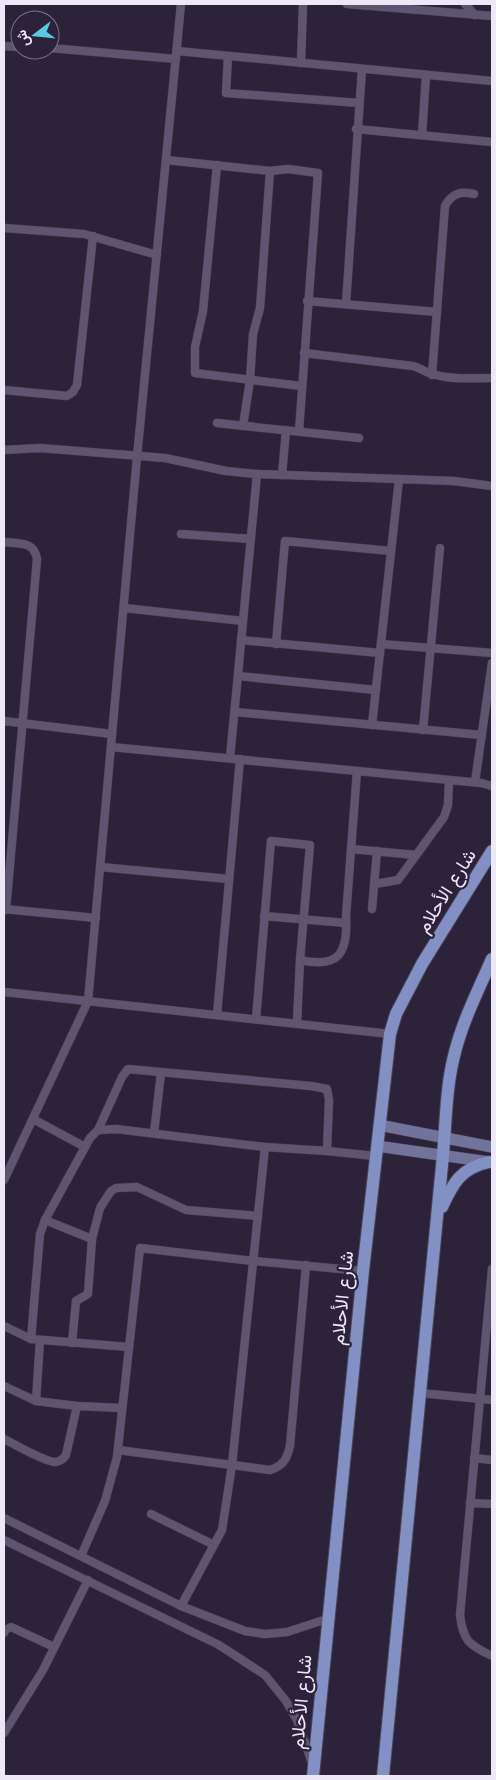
<svg xmlns="http://www.w3.org/2000/svg" width="496" height="1780" viewBox="0 0 496 1780" font-family="Jost,Vazirmatn,sans-serif">
<style>
.lines{fill:none;stroke-linecap:round;stroke-linejoin:round}
.minor-casing{stroke:#494155;stroke-width:9}
.secondary-casing{stroke:#494155;stroke-width:12}
.primary-casing{stroke:#494155;stroke-width:14}
.minor{stroke:#5f5570;stroke-width:8}
.secondary{stroke:#71739a;stroke-width:11}
.primary{stroke:#8290c3;stroke-width:12}
.labels{text-anchor:middle;dominant-baseline:central;stroke-width:4.5;stroke-linejoin:round;paint-order:stroke}
.street-label{font-size:19px;fill:#ede7f8;stroke:#2c233b}
</style>
<rect width="100%" height="100%" fill="#2c233b"/>
<g class="lines">
<!-- minor casing -->
<g class="minor-casing">
<g id="minor">
<path d="M347,4l145,12"/>
<path d="M465,4l10,11"/>
<path d="M4,46l16,1"/>
<path d="M50,48l126,11"/>
<path d="M177,51l315,30"/>
<path d="M228,56l-2,37 133,10"/>
<path d="M301,63l2,-59"/>
<path d="M356,129l136,13"/>
<path d="M422,135l4,-60"/>
<path d="M166,160l104,11 18,-2 30,4 -19,258"/>
<path d="M217,165l-14,146 -8,36v26l106,13"/>
<path d="M4,228l80,6 73,21"/>
<path d="M307,301l130,11"/>
<path d="M346,304l16,-235"/>
<path d="M304,353l109,13c8,2 15,8 23,9 18,5 38,3 56,3"/>
<path d="M432,375l13,-169c7,-13 16,-15 29,-12"/>
<path d="M4,390l63,6 6,-4 4,-7 16,-149"/>
<path d="M217,423l142,15"/>
<path d="M243,426l7,-46 3,-46 7,-26 10,-137"/>
<path d="M4,450l36,-2 125,10 61,13 31,3 197,7 38,5"/>
<path d="M282,475l4,-45"/>
<path d="M181,534l70,5"/>
<path d="M4,542c16,2 30,-1 33,17l-31,351"/>
<path d="M124,608l119,13"/>
<path d="M241,640l139,13"/>
<path d="M276,644l9,-103 106,10"/>
<path d="M381,644l111,9"/>
<path d="M238,676l138,14"/>
<path d="M235,712l247,23"/>
<path d="M4,721l108,13"/>
<path d="M372,725l27,-246"/>
<path d="M423,730l17,-182"/>
<path d="M111,747l370,36 11,3"/>
<path d="M230,758l27,-284"/>
<path d="M475,782l17,-119"/>
<path d="M351,849l65,6"/>
<path d="M100,867l129,12"/>
<path d="M375,884l23,-4 46,-63 4,-12 1,-25"/>
<path d="M4,909l92,9"/>
<path d="M372,909l5,-58"/>
<path d="M264,916l82,7"/>
<path d="M300,960c40,9 48,-8 46,-44l11,-145"/>
<path d="M4,992l386,42"/>
<path d="M217,1015l23,-256"/>
<path d="M256,1019l15,-178 39,4 -10,115 -3,63"/>
<path d="M33,1119l52,28"/>
<path d="M98,1130l24,-53 6,-8 183,17 16,3 2,11 -2,51"/>
<path d="M154,1133l7,-60"/>
<path d="M4,1180l84,-179 49,-544 44,-453"/>
<path d="M45,1220l47,19"/>
<path d="M492,1269l-32,346c3,26 9,30 32,41"/>
<path d="M4,1326l27,13 98,8"/>
<path d="M31,1339l9,-105 5,-14 45,-82 8,-8 18,-1 149,18 62,4 48,5"/>
<path d="M72,1343l4,-42 12,-7 4,-55 8,-31 11,-17 5,-3 21,-1 49,23 72,6"/>
<path d="M4,1386l32,15 41,5 44,2"/>
<path d="M420,1393l72,7"/>
<path d="M36,1401l4,-61"/>
<path d="M4,1439c10,5 43,24 52,23 4,-1 8,-3 10,-7l11,-49"/>
<path d="M118,1450l152,20c13,-4 17,-11 20,-24l16,-181"/>
<path d="M474,1458l18,2"/>
<path d="M470,1503l22,1"/>
<path d="M151,1514l63,31"/>
<path d="M4,1518l177,88 64,25 20,3 22,-2 40,-13"/>
<path d="M4,1540l215,105 46,30 21,26 11,19 15,43"/>
<path d="M81,1556l24,-55 12,-44 23,-209 113,13 110,10"/>
<path d="M181,1606l41,-76 10,-65 33,-318"/>
<path d="M4,1633l1,-3 6,-3 43,20"/>
<path d="M4,1733l39,-63 45,-90"/>
</g>
</g>
<!-- secondary casing -->
<g class="secondary-casing">
<g id="secondary">
<path d="M379,1125l113,22"/>
<path d="M377,1146l112,16"/>
</g>
</g>
<!-- primary casing -->
<g class="primary-casing">
<g id="primary">
<path d="M442,1207c11,-24 19,-39 47,-45"/>
<path d="M313,1776l50,-505 27,-237 6,-20 26,-50 70,-113"/>
<path d="M383,1776l60,-621c3,-34 3,-67 11,-99 8,-34 24,-65 38,-97"/>
</g>
</g>
<!-- minor -->
<use href="#minor" class="minor"/>
<!-- secondary -->
<use href="#secondary" class="secondary"/>
<!-- primary -->
<use href="#primary" class="primary"/>
</g>
<g class="labels">
<!-- street labels -->
<g class="street-label">
<text transform="translate(446 891) rotate(-58)">شارع الأحلام</text>
<text transform="translate(342 1298) rotate(-84)">شارع الأحلام</text>
<text transform="translate(301 1702) rotate(-85)">شارع الأحلام</text>
</g>
</g>
<!-- border -->
<rect width="496" height="1780" fill="none" stroke="#ede7f8" stroke-width="10"/>
<!-- north arrow -->
<g transform="translate(35 35) rotate(254)"><circle r="24" fill="#2c233b" stroke="#797187"/>
<path d="M0-4L9 19L0 12L-9 19Z" fill="#58c9e3"/>
<text y="-8" font-size="14" font-weight="bold" text-anchor="middle" fill="#ede7f8">ش</text>
</g>
</svg>
